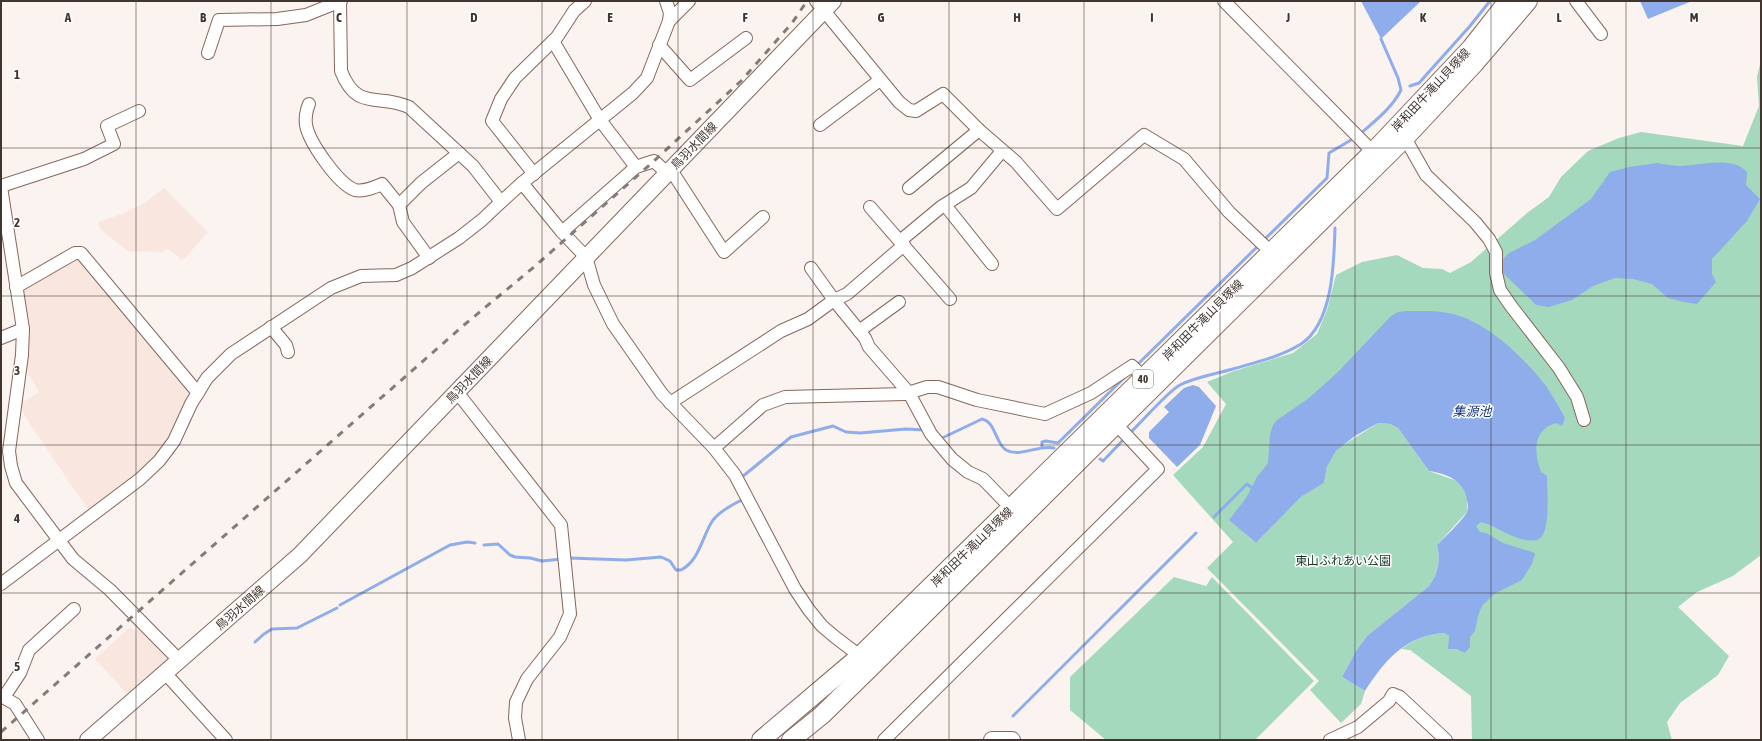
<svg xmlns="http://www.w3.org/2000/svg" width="1762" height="741" viewBox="0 0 1762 741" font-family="'Asap Condensed','Noto Sans JP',sans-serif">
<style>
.built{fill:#f9e7df}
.green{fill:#a5d9bd}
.water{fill:#8fadeb}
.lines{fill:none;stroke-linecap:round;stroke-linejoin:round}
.stream{stroke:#8fadeb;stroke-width:3}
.street-casing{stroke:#876759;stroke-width:14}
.secondary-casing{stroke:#876759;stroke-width:18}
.primary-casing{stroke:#876759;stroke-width:20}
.street{stroke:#fff;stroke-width:12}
.secondary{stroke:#fff;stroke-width:16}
.primary{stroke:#fff;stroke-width:18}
.rail{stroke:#877b77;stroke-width:3;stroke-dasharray:7 7;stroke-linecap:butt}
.grid{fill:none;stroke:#42342e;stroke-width:1;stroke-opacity:0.55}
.labels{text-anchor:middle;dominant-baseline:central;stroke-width:3;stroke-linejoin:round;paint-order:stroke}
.shield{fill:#fff;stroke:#7b716d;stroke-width:1}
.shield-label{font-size:11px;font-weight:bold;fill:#42342e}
.street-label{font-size:12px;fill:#42342e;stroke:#fff}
.park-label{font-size:12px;fill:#153727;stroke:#fff}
.water-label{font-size:13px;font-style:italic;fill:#16347a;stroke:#fff}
.grid-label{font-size:13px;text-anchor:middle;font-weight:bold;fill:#42342e;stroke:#fff;stroke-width:3;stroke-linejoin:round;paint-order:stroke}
</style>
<rect width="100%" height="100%" fill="#faf3f0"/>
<!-- built -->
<g class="built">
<path d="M164,188l44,44 -24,27h-3l-13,-10 -6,3 -34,-1 -27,-21 -3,-8 27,-9 21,-11z"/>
<path d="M77,256l121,137 -39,68 -70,50 -63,-93 -6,-14 19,-12 -11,-19 -2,-14 -4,-72z"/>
<path d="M129,628l21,6 21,22v6l-41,35 -35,-38z"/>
</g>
<!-- green -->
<g class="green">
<path d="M1761,60v495l-28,21 -36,16 -19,15 51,49 -11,19 -38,28 -13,19 5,18h-200l-1,-44 -61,-46 -9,-1c14,-10 27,-15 43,-16l5,3v6l7,7 9,4 11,-164 -67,-91 -88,21 -78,113 13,11 45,-46 23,-14 3,-16 9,-16 6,-5 36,-23 12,1 8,4 31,43 28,10 6,5 4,12v14l-30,33c4,16 1,27 -8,41l-62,50 -11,15 -14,26 23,14 -4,13 -20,19 -31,-33 9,-9 -112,-113 26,-26 -60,-67 30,-28 23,-43 -19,-22 27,-11 59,-18 24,-19 10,-24 9,-35 26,-13 35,-7 26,13 19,1 8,4 21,-11 56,-49 22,-16 12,-20 27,-26 31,-13 22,-6 102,14 16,-40 -2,-29z"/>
<path d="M1174,577l32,9 6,-9 102,104 -59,59h-149l-36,-30v-33z"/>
</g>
<!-- water -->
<g class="water">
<path d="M1361,1h60l-40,38z"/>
<path d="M1640,1h52l-44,18z"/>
<path d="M1657,163c8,1 17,3 25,3 20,-1 51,-10 65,6l-1,13 14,14 -13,22 -35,38v15l4,8 -19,22 -13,-2 -16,-4 -16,-14 -19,-5 -18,-1 -22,8 -21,14 -23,7 -13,-2 -33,-32 -4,-10 10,-10 26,-13 56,-41 19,-27 19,-5z"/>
<path d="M1407,311c16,0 31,-1 46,3 36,9 71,44 93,72 7,10 13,21 19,32l-3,8 -6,-3c-24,7 -22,30 -15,49l6,4c0,12 4,57 -8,63 -6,3 -15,1 -21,-1 -13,-4 -24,-13 -37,-16l-5,4 4,6 6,1 17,10 32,10 -3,11 -10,16 -28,14 -12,12 -4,10 -3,15 -5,6v10l-5,6 -9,-4h-8l1,-13 -5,-3c-39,3 -59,27 -79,58l-23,-14 14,-26 11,-15 62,-50c9,-13 12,-25 8,-41 8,-8 25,-24 30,-33 1,-3 1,-8 0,-12 -3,-20 -20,-26 -38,-29l-31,-43 -8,-4 -12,-1 -23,13 -19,15 -9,16 -3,16 -23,14 -45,46 -27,-23 17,-22 11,-21 11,-14 2,-28 3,-10 4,-5 32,-22 29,-26 53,-56 7,-4z"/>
<path d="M1193,385l6,2 17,19 -16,39 -23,22 -28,-29v-6l20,-20 -5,-5 20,-19z"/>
</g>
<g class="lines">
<!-- stream -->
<g class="stream">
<path d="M1410,86l9,-3 51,-57 20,-25"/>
<path d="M1360,134c15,-13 32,-26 41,-44l-3,-12 -17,-39"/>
<path d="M1266,238l61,-60 2,-25 22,-13"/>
<path d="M1138,364l120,-118"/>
<path d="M1130,433c12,-11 37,-41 50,-48 16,-8 36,-11 53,-16 23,-7 47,-12 68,-25 32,-21 33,-81 34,-116"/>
<path d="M940,439l42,-20c14,3 13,24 24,31 14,8 33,-6 48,-2"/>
<path d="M1042,447v-5l4,-1 12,2 68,-67"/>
<path d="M1100,459l3,2 23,-24"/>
<path d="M742,477l49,-40 42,-11 13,6 14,1 46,-4 19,1"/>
<path d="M1214,517l33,-33 5,4"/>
<path d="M484,545l14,-1 12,11 5,2 15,1 12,3 20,-2"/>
<path d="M569,558l57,2 35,-3 9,4 6,9h5c19,-10 21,-34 32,-50 8,-10 20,-16 31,-21"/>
<path d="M340,605l110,-60 17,-3 8,1"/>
<path d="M255,642l9,-8 8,-5 25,-1 40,-20"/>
<path d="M1013,716l183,-183"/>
</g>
<!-- street casing -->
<g class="street-casing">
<g id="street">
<path d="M340,1l1,70c16,41 37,22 68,36l64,59 28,36"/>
<path d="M816,1l83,101 10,8 7,1 27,-17 36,36 37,32 41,47 87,-74 40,24 45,53 42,40"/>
<path d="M1224,1l149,151"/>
<path d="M1576,1l25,33"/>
<path d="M669,21l20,-20"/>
<path d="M553,41l47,79 36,47"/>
<path d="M659,45l31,35 56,-42"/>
<path d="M208,53l11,-33 58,-1 29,-4 35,-14"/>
<path d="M309,104c-3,7 -4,13 -3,21 3,17 32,59 49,65 9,2 20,-3 27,-6l17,21"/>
<path d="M820,125l60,-45"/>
<path d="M1405,138l21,37 49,47 14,17 7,13v21l4,17 11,16 48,62 18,29 7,23"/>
<path d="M671,170l53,82 39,-35"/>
<path d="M534,174l-42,-53 9,-22 14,-21 42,-41 17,-26 11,-10"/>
<path d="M522,183l40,49 24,25 8,28 19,39 49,70 52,54 21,27 60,114 14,21 13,16 13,11 29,22"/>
<path d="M1,186l83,-27 30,-15 -7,-18 32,-15"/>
<path d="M1,187l22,142 -1,26 -13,96 2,15 5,17 57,76 37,31 70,71"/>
<path d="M909,188l70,-58"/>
<path d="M945,205l47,59"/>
<path d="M870,207l80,92"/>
<path d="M562,232l74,-65 18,-6 14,13"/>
<path d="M900,241l41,-34 30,-19 31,-37"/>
<path d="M429,258l-26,-36 -4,-17 22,-22 38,-30"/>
<path d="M811,268l23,32 31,38 4,9 40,46 22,41 21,25 16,13 15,7 29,30"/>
<path d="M16,287l59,-34h6l117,140"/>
<path d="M271,327l15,18 2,7"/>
<path d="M859,331l40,-29"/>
<path d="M1,338l22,-9"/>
<path d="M457,392l104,133 9,89 -10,23 -33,42 -11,23 -1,16 4,22"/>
<path d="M670,403l111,-72 27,-12 26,-19 13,-6 57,-49"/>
<path d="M714,448l49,-43 22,-8 120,-3 22,-7h11l39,13 68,14 46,-21 41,-27 12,12"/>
<path d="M1,584l139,-105 19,-18 15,-20 17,-37 16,-26 24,-24 100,-66 30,-12 35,-1 16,-7 47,-30 23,-18 19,-18 21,-19 111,-90 14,-15 22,-57 1,-8 -4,-12"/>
<path d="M165,673l61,67"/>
<path d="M1,696l14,8 23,36"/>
<path d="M4,697l16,-24 9,-23 45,-41"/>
<path d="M884,740l274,-271 -42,-45"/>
<path d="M1330,740l28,-13 31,-26 4,-7 7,3 46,43"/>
</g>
</g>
<!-- secondary casing -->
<g class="secondary-casing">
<g id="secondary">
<path d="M88,740l212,-185 533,-554"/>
<path d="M992,740h20"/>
</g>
</g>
<!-- primary casing -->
<g class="primary-casing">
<g id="primary">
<path d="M761,740l99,-84 513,-504 98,-104 37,-47"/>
<path d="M791,740l31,-25 51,-50 532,-527 69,-74 54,-63"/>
</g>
</g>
<!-- street -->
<use href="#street" class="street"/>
<!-- secondary -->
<use href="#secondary" class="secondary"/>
<!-- primary -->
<use href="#primary" class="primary"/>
<!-- rail -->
<path class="rail" d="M1,732l463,-407 70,-58 120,-106 87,-80 51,-58 15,-22"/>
</g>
<!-- grid -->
<path class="grid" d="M136,1v739M271,1v739M407,1v739M542,1v739M678,1v739M813,1v739M949,1v739M1084,1v739M1220,1v739M1355,1v739M1491,1v739M1626,1v739M1,148h1760M1,296h1760M1,445h1760M1,593h1760"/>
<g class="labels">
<!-- shield labels -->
<rect class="shield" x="1133" y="370" width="20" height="18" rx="3"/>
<g class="shield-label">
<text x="1143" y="379">40</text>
</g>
<!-- street labels -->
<g class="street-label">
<text transform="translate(1431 90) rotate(-47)">岸和田牛滝山貝塚線</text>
<text transform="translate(694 146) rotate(-46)">鳥羽水間線</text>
<text transform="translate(1203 320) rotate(-45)">岸和田牛滝山貝塚線</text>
<text transform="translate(469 380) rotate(-46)">鳥羽水間線</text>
<text transform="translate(972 547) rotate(-44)">岸和田牛滝山貝塚線</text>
<text transform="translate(240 608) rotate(-41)">鳥羽水間線</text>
</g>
<!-- park labels -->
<g class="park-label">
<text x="1343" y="561">東山ふれあい公園</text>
</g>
<!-- water labels -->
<g class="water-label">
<text x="1472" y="411">集源池</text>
</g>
</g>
<g class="grid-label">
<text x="68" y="22">A</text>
<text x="203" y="22">B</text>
<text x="339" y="22">C</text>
<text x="474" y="22">D</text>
<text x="610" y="22">E</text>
<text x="745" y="22">F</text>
<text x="881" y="22">G</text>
<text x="1017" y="22">H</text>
<text x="1152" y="22">I</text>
<text x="1288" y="22">J</text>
<text x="1423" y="22">K</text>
<text x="1559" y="22">L</text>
<text x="1694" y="22">M</text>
<text x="17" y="79">1</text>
<text x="17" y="227">2</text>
<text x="17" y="375">3</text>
<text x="17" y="523">4</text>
<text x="17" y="671">5</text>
</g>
<!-- border -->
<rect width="1762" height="741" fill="none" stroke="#42342e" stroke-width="4"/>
</svg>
